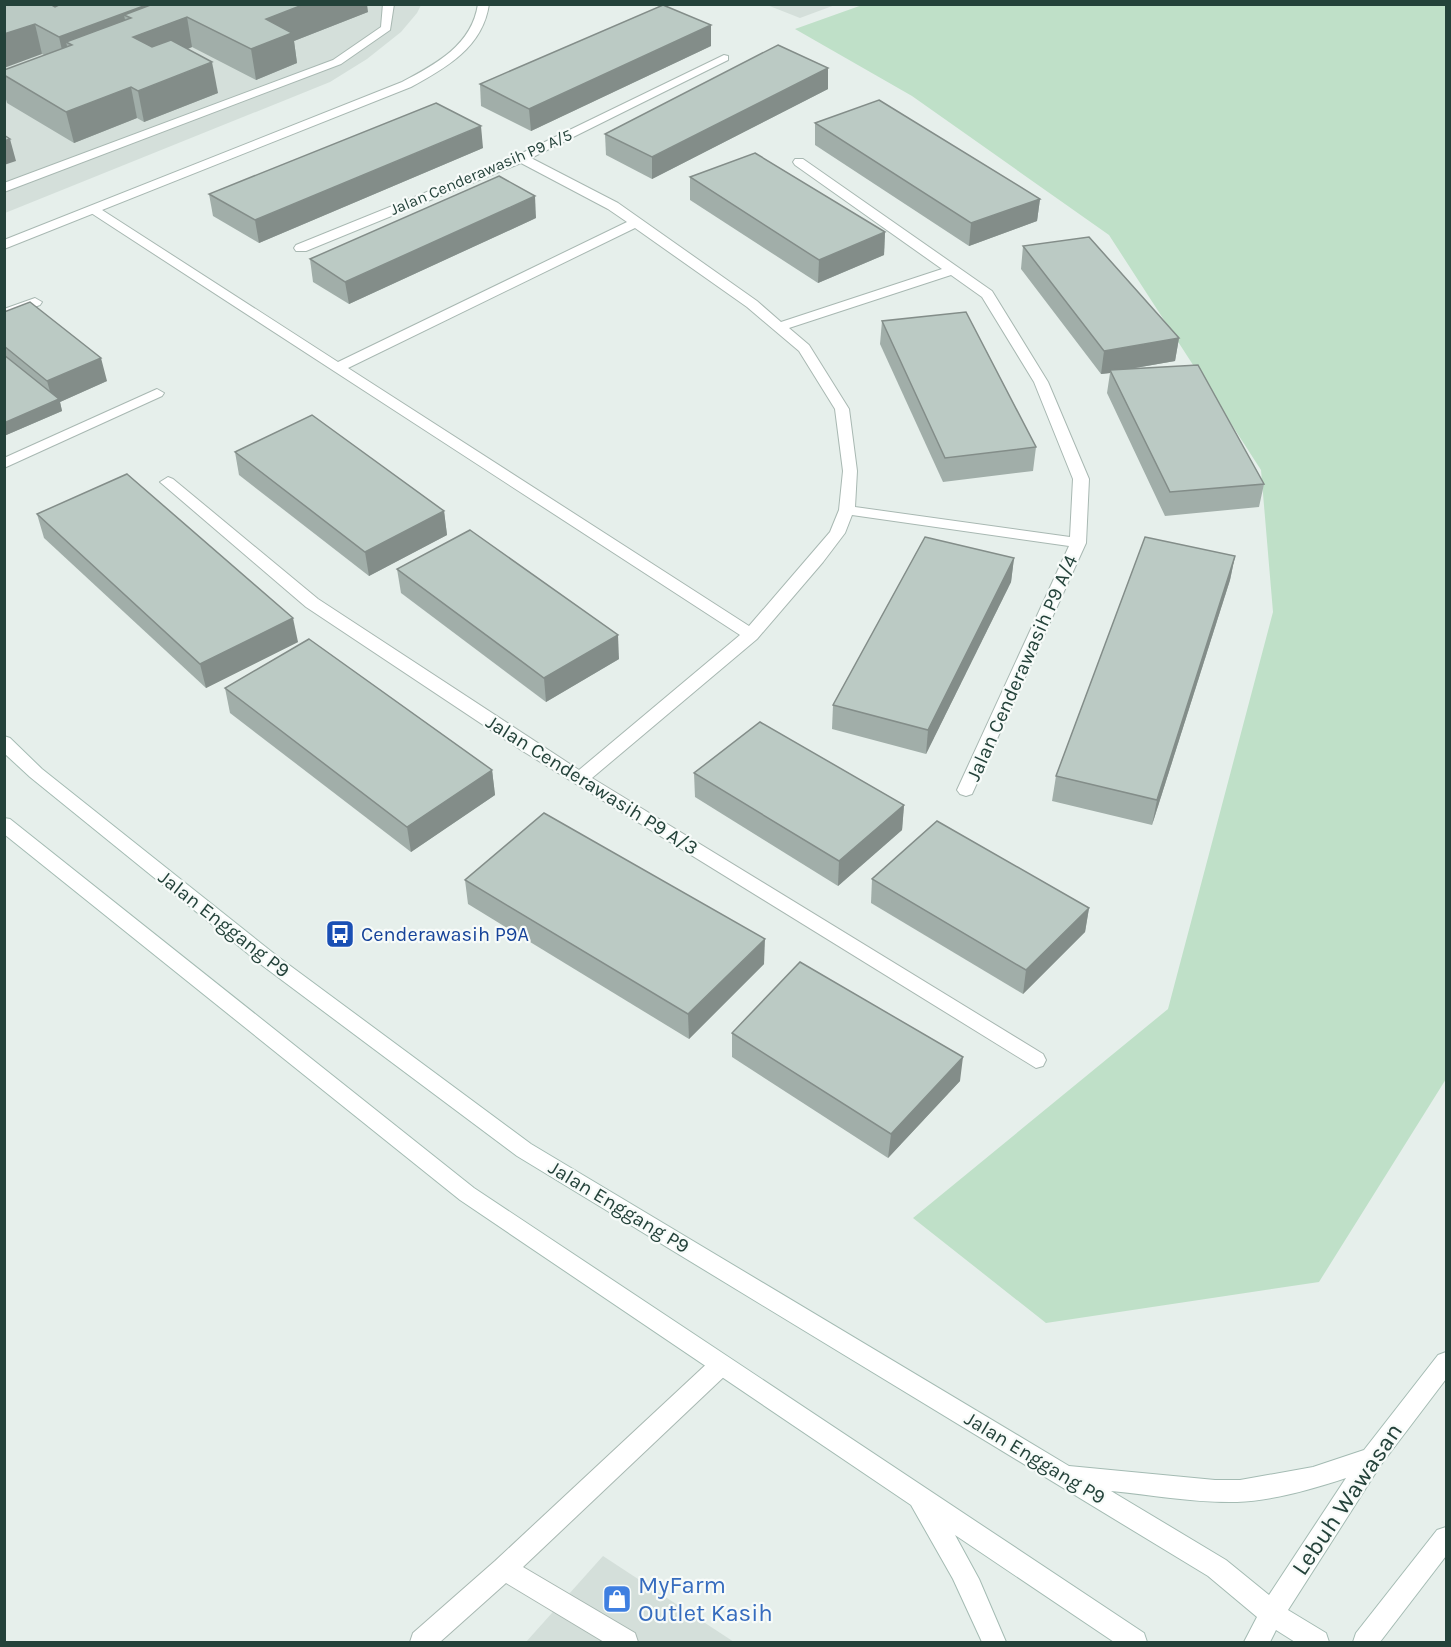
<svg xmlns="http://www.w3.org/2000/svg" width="1451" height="1647" viewBox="0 0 1451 1647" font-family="Karla,sans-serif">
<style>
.built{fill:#d4dfda}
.green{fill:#bfe0c8}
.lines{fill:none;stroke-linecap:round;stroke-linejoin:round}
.service-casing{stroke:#a8b8b2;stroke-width:2}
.minor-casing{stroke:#a8b8b2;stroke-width:2}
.tertiary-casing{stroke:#a8b8b2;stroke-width:2}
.secondary-casing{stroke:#a4bbb3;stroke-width:2}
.service{fill:#fff;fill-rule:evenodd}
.minor{fill:#fff;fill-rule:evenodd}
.tertiary{fill:#fff;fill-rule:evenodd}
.secondary{fill:#fff;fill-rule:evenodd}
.wall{fill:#a1aea9}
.shaded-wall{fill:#838d89}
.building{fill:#bbcac4;stroke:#838d89;stroke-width:1.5}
.labels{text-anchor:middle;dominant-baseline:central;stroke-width:4.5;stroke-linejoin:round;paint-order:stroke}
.far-street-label{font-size:16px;fill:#24423a;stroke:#f7fbf9}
.street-label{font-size:20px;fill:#24423a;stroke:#f7fbf9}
.transit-label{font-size:20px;fill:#164399;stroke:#f7fbf9;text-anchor:start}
.near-street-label{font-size:24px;fill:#24423a;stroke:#f7fbf9}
.near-shop-label{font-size:24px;fill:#366cbe;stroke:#f7fbf9;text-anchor:start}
</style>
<rect width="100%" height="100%" fill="#e6efeb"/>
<!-- built -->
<g class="built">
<path d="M5,5h416l-4,8 -16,19 -34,27 -37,23 -325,131z"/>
<path d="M767,5h68l-35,13z"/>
<path d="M603,1556l131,86h-208z"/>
</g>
<!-- green -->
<path class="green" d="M865,4l581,1v1074l-127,203 -273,41 -133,-105 255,-209 105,-397 -12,-142 -152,-235 -197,-139 -117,-67z"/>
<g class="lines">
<!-- service casing -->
<g class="service-casing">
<g id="service">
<path d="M383,4h11l-4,26 -49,34 -337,128v-9l329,-123 48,-33z"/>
<path d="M35,298l7,4 -2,3 -36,13v-9z"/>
<path d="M157,389l7,4 -2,3 -158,72v-10z"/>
<path d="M721,1355l8,3 3,7 -3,7 -206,195 112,66 3,9h-34l-98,-59 -66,59h-30l3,-9 82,-72 218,-203z"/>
</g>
</g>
<!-- minor casing -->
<g class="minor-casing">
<path id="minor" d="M724,55l4,1v4l-197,98 87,45 139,98 24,21 161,-53 -147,-104 -2,-3 2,-3h8l189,132 56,91 41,97 -3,64 -114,251 -6,2 -6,-2 -3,-4 112,-244 -217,-31 -7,18 -22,29 -66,77 -165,139 451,276 3,6 -3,6 -7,2 -515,-318 -215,-143 -146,-125 8,-5 5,2 145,120 261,171 161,-135 -652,-424 6,-4 5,1 239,154 289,-140 -19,-13 -87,-46 -215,88h-10l-2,-3 2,-3 222,-90zM635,228l112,79 52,44 36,58 8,62 -4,39 -9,22 -81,94 -401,-258zM951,275l31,22 52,85 39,97 -3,58 -215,-30 2,-36 -8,-62 -40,-64 -20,-17z"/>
</g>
<!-- tertiary casing -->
<g class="tertiary-casing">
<path id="tertiary" d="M478,4h11c-6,43 -43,64 -78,83l-407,162v-9l398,-158c34,-18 70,-37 76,-78z"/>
</g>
<!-- secondary casing -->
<g class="secondary-casing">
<g id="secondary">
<path d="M4,736l6,2 32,31 235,187 254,188 538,322 146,14h25l73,-13 51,-17 74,-95 8,-3v27l-66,87 -92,144 38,23 3,9h-34l-19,-12 -6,12h-26l13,-25 -49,-41 -691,-420 -254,-190 -233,-189 -26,-24zM1346,1478l-77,117 -43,-35 -115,-69c42,4 84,12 126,11 34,-1 76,-13 109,-24z"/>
<path d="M4,818l6,1 464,369 670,445 3,9h-33l-159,-107 24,44 27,63h-24l-29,-63 -42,-74 -451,-305 -456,-366z"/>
<path d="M1446,1527v29l-66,86h-27l3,-9 81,-103z"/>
</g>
</g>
<!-- service -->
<use href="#service" class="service"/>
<!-- minor -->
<use href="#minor" class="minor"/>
<!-- tertiary -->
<use href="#tertiary" class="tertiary"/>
<!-- secondary -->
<use href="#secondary" class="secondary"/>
</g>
<!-- wall -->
<g class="wall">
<path d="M4,4l51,3 313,5 -74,29 3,22 -41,17 -64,-33 -4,2 30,44 -74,29 -7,-4 -63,25 -67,-40 -3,-11v-22l40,-15 -2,-1z"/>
<path d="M711,46l-180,85 -50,-25 -1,-22z"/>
<path d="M828,68v21l-176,90 -46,-24 -1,-21z"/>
<path d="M815,123l225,76 -3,22 -68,25 -154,-101z"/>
<path d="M483,148l-224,95 -46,-27 -4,-22z"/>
<path d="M690,177l195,55 -1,23 -66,28 -128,-83z"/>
<path d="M536,218l-187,86 -36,-22 -3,-23z"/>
<path d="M1023,246l156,92 -4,23 -40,7 129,116 -5,23 -94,9 -58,-123 3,-20 -9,1 -80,-105z"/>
<path d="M4,312l103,69 -47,21 2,9 -58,25z"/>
<path d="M882,321l154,126 -3,24 -90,11 -63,-138z"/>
<path d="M235,452l209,59 3,24 -78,41 -130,-101z"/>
<path d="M37,514l261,128 -92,46 -162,-150z"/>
<path d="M1235,556l-5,24 -78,245 -100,-24 4,-25z"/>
<path d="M1014,558l-3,24 -85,172 -94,-25 1,-24z"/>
<path d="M397,569l222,90 -73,43 -145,-109z"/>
<path d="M225,688l267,82 3,25 -84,57 -181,-139z"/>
<path d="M694,773l210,32 -2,25 -64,56 -143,-89z"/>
<path d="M872,879l217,29 -4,24 -62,62 -152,-91z"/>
<path d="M465,880l299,84 -75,75 -221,-135z"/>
<path d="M732,1033l228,48 -72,77 -156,-101z"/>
</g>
<!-- shaded-wall -->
<g class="shaded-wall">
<path d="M149,4h87l-49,13 5,30 -53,21 -8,-50 -7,-3 6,29 -58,1 -6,-3 6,24 -6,2 -7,-31z"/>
<path d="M305,4h62l1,8 -74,29 3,22 -41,17 -5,-31 15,-30z"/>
<path d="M35,24l7,30 -38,14v-34z"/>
<path d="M711,25v21l-180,85 -2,-22z"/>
<path d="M212,62l6,31 -74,29 -6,-31z"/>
<path d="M828,68v21l-176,90v-22z"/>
<path d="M131,87l6,31 -63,25 -8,-31z"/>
<path d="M481,126l2,22 -224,95 -4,-23z"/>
<path d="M10,139l6,22 -12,4v-24z"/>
<path d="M535,196l1,22 -187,86 -4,-22z"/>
<path d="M1040,199l-3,22 -68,25 2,-23z"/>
<path d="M885,232l-1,23 -66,28 1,-23z"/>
<path d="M1179,338l-4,23 -63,11 -2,-2v3l-9,1 3,-23z"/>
<path d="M101,358l6,23 -47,21 2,9 -58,25v-13l49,-21 -6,-21z"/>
<path d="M444,511l3,24 -78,41 -4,-24z"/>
<path d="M1235,556l-5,24 -78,245 5,-25z"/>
<path d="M1014,558l-3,24 -85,172 2,-24z"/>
<path d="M293,618l5,24 -92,46 -6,-24z"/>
<path d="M618,635l1,24 -73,43 -2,-24z"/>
<path d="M492,770l3,25 -84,57 -4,-25z"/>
<path d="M904,805l-2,25 -64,56 1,-25z"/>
<path d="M1089,908l-4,24 -62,62 3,-24z"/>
<path d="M765,939l-1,25 -75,75 -1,-25z"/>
<path d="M963,1057l-3,24 -72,77 3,-24z"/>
</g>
<!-- building -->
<g class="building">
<path d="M4,4h46l5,3 6,-3h88l-90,33 -24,-13 -31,10z"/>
<path d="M153,4h152l-39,15 26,14 -41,16 -64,-32 -54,20 19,10 19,-7 41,22 -74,29 -7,-4 -65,25 -62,-37v-5l68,-25 -6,-3 65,-24 -7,-3z"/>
<path d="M663,5l48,20 -182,84 -49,-25z"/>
<path d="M778,45l50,23 -176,89 -47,-23z"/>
<path d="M879,100l161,99 -69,24 -156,-100z"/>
<path d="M436,103l45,23 -226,94 -46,-26z"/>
<path d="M4,135l6,4 -6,2z"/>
<path d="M755,153l130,79 -66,28 -129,-83z"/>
<path d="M499,176l36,20 -190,86 -35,-23z"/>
<path d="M1089,237l90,101 -75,13 -81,-105z"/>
<path d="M30,302l71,56 -54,23 -43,-35v-34z"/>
<path d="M966,312l70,135 -91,11 -63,-137z"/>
<path d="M4,355l55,44 -55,24z"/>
<path d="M1198,365l66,119 -94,8 -60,-122z"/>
<path d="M312,415l132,96 -79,41 -130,-100z"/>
<path d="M127,474l166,144 -93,46 -163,-150z"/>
<path d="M470,530l148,105 -74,43 -147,-109z"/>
<path d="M925,537l89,21 -86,172 -95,-25z"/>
<path d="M1145,537l90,19 -78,244 -101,-24z"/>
<path d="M309,639l183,131 -85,57 -182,-139z"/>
<path d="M760,722l144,83 -65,56 -145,-88z"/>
<path d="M544,813l221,126 -77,75 -223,-134z"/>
<path d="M937,821l152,87 -63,62 -154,-91z"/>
<path d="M800,962l163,95 -72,77 -159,-101z"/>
</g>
<!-- icons -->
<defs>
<g id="bus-square" transform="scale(1.5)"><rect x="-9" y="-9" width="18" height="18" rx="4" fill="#1a4fb4" stroke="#f7fbf9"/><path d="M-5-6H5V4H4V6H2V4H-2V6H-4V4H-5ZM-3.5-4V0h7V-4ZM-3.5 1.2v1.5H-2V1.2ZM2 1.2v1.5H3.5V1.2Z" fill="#fff"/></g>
<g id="shop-square" transform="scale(1.5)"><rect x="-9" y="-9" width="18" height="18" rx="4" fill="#3f7fe0" stroke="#f7fbf9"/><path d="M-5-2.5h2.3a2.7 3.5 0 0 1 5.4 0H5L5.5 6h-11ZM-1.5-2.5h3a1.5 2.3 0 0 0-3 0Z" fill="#fff"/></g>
</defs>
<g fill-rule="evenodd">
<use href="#bus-square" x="340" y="934"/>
<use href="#shop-square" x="617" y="1599"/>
</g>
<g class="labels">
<!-- far-street labels -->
<g class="far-street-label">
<text transform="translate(481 172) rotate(-23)">Jalan Cenderawasih P9 A/5</text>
</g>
<!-- street labels -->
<g class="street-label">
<text transform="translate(1022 668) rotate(-66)">Jalan Cenderawasih P9 A/4</text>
<text transform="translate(592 785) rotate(32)">Jalan Cenderawasih P9 A/3</text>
<text transform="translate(224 924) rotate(38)">Jalan Enggang P9</text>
<text transform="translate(619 1207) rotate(31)">Jalan Enggang P9</text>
<text transform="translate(1035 1458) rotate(31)">Jalan Enggang P9</text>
</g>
<!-- transit labels -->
<g class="transit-label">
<text x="361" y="934">Cenderawasih P9A</text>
</g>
<!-- near-street labels -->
<g class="near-street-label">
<text transform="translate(1347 1499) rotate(-56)">Lebuh Wawasan</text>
</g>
<!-- near-shop labels -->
<g class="near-shop-label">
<text x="638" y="1585">MyFarm<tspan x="638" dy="28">Outlet Kasih</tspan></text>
</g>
</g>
<!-- border -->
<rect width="1451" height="1647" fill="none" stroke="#24423a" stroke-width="12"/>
</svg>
